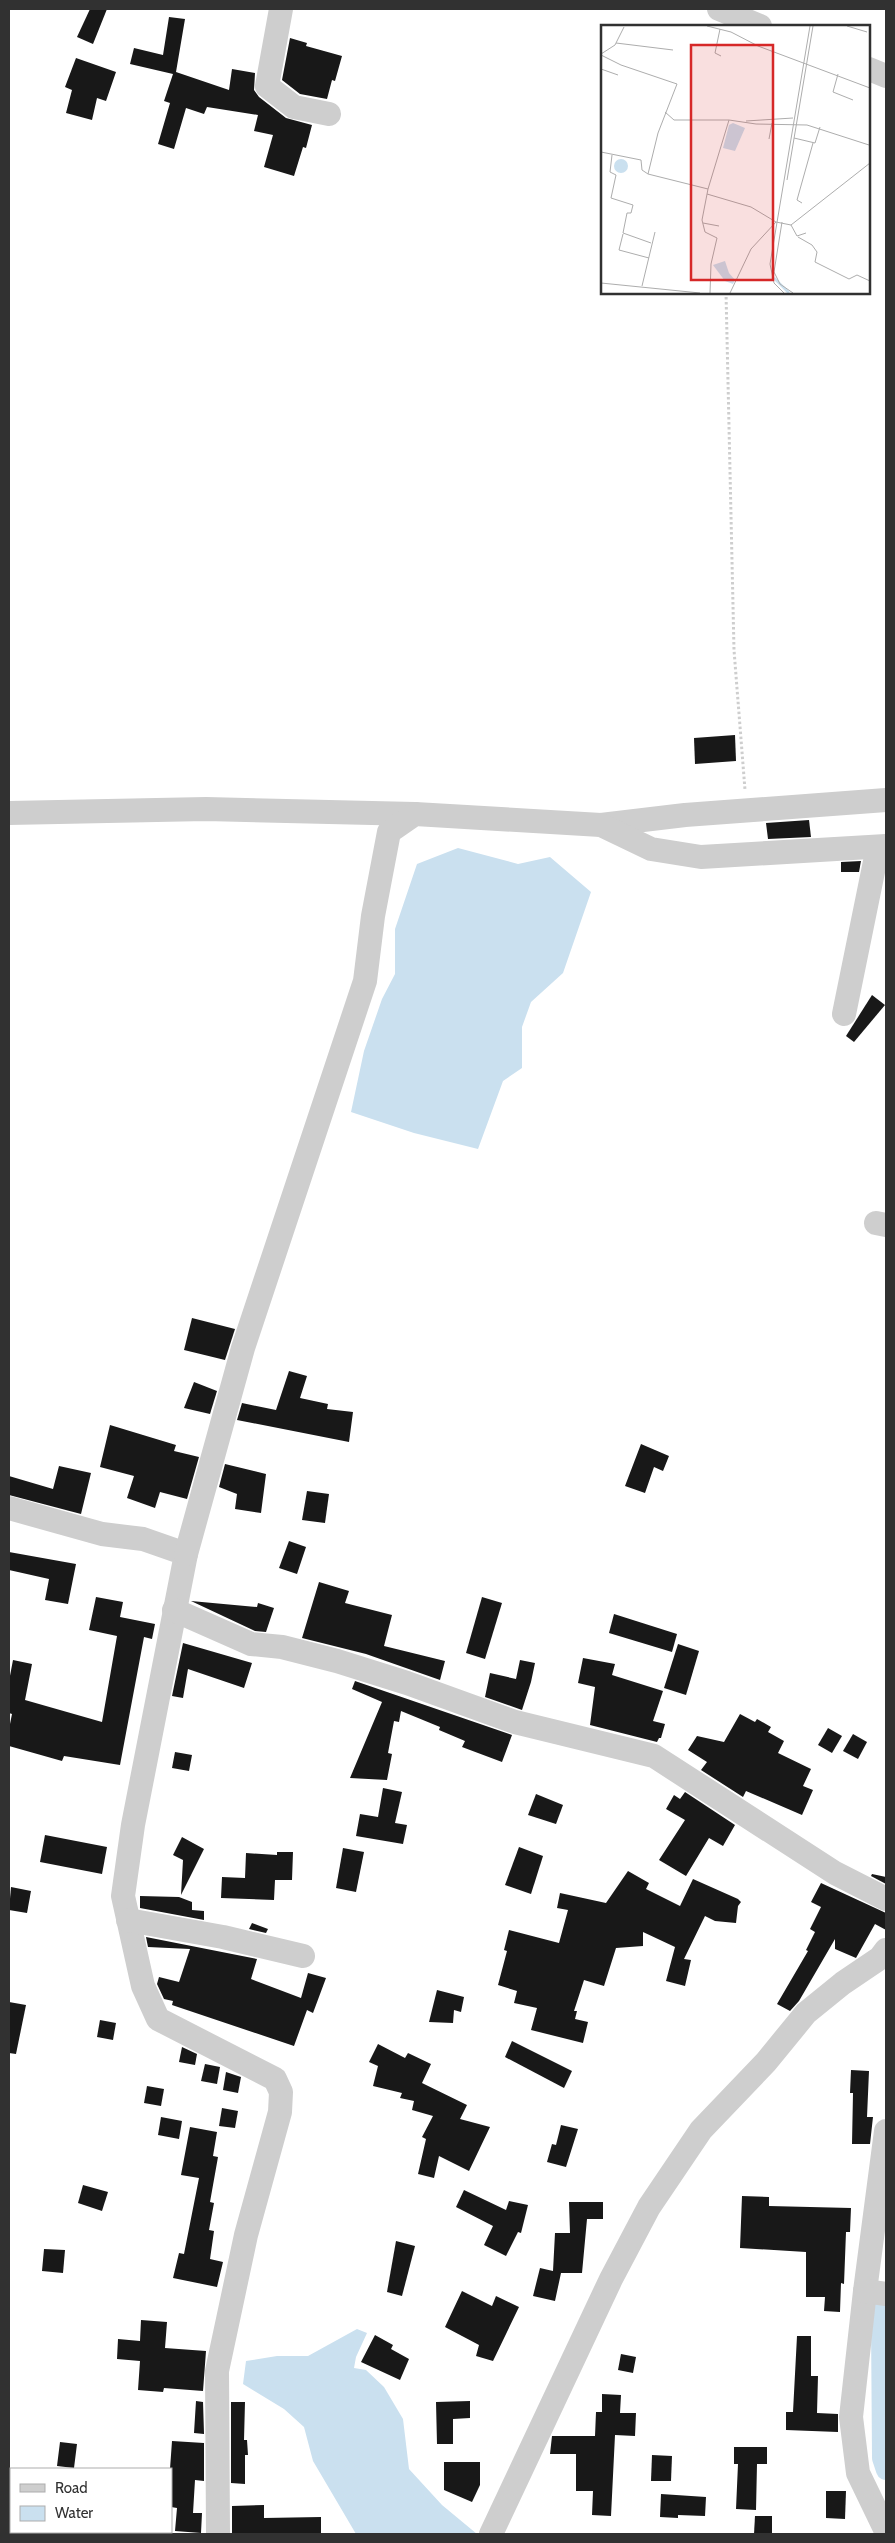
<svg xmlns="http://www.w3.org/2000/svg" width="895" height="2543" viewBox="0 0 895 2543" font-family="Cabin,sans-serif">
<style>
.water{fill:#cae0ef}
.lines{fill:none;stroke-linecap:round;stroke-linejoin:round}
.canal{stroke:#cae0ef;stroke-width:20}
.building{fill:#181818}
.path{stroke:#cecece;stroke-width:3;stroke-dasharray:2.5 2.5;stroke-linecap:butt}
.street{stroke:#cecece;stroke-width:24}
.inset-river{fill:none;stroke:#cae0ef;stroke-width:2.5}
.inset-road{fill:none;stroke:#adadad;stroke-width:1}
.view{fill:#d62828;fill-opacity:0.15;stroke:#d62828;stroke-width:2.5}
.inset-edge{fill:none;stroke:#313131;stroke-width:2.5}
</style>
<rect width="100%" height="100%" fill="#fff"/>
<!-- water -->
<g class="water">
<path d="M458,848l60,16 32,-7 41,35 -28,81 -32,29 -9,25v41l-19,13 -25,68 -64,-16 -63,-21 13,-61 18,-52 13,-25v-45l22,-65z"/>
<path d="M357,2329l10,4 -11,24 -2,11 12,2 18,17 19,32 6,50 33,36 35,29h-121l-43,-73 -9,-34 -20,-18 -41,-25 3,-23 31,-5h31z"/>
</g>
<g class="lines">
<!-- canal -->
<path class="canal" d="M886,2295l-5,27 1,136 4,12"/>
</g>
<!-- building -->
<g class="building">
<path d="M90,9h17l-14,35 -16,-7z"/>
<path d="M169,17l16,2 -9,53 53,18 3,-21 23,4 -1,17 5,7 27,21 26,7 -6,23 -3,-1 -9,29 -30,-9 9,-32 -19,-4 4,-16 -51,-8 -3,7 -18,-6 -12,41 -16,-5 12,-41 -6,-2 9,-27 -43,-10 4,-16 29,7z"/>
<path d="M290,38l17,5 -1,3 36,10 -7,25 -3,-1 -5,19 -27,-5 -18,-14z"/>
<path d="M76,58l40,14 -10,29 -9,-3 -5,22 -26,-7 6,-23 -7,-3z"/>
<path d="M735,735l1,26 -41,3 -1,-26z"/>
<path d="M809,820l2,17 -43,2 -2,-16z"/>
<path d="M861,861l-2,11h-18v-10z"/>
<path d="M872,995l13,10 -31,37 -8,-6z"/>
<path d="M192,1318l43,11 -10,31 -41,-10z"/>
<path d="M289,1371l18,5 -7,22 28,6 -1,5 26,3 -4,30 -112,-22 5,-17 34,7z"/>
<path d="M194,1382l23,9 -7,23 -26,-6z"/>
<path d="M110,1425l66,20 -2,6 25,6 -12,42 -27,-7 -5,16 -28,-10 7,-22 -34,-9z"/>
<path d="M641,1444l28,12 -6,15 -9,-4 -9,26 -20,-7z"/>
<path d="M225,1464l41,10 -5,39 -26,-4 2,-15 -18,-7z"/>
<path d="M59,1466l32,7 -10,41 -72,-19v-19l44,13z"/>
<path d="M307,1491l22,3 -4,29 -23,-3z"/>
<path d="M289,1541l17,6 -9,27 -18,-6z"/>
<path d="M9,1552l67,12 -8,40 -23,-4 4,-21 -40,-9z"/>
<path d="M319,1582l30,9 -4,12 47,12 -8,31 61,15 -5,19 -74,-26 -64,-16z"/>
<path d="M96,1597l27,5 -3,15 35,7 -3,15 -8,-2 -24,128 -56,-9 -2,5 -53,-15v-17l3,-15 -3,-1v-32l4,-21 19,4 -7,36 77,22 15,-86 -28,-6z"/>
<path d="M482,1597l20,6 -17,56 -19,-6z"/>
<path d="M191,1601l66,6 1,-4 16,5 -8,24 -11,-1z"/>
<path d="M614,1614l63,20 -5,18 -63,-19z"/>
<path d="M183,1643l69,20 -8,25 -56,-19 -5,29 -11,-2z"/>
<path d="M678,1644l21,7 -13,44 -22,-7z"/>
<path d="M583,1658l32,6 -3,11 51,16 -10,30 12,3 -4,14h-2l-2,4 -67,-17 5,-38 -17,-4z"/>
<path d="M520,1660l15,3 -4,19 -9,28 -37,-13 5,-24 26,6z"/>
<path d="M355,1681l157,54 -10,27 -40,-15 3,-6 -26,-11 1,-3 -39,-16 -2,11 -5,-1 -6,32 4,1 -5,26 -37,-2 32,-76 -30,-13z"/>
<path d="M740,1714l15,8 2,-3 14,8 -3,5 16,9 -6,12 33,16 -8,17 10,4 -11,25 -56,-24 -3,6 -42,-27 6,-8 -19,-12 9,-14 27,6z"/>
<path d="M828,1728l14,8 -10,17 -14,-8z"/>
<path d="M853,1734l14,8 -9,17 -15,-8z"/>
<path d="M175,1752l17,3 -3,16 -17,-3z"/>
<path d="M383,1788l19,4 -7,31 12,2 -4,19 -47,-8 4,-22 18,3z"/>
<path d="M685,1792l50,33 -12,21 -14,-8 -23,38 -27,-16 26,-40 -19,-11 8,-14 6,4z"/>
<path d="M536,1794l27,11 -7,19 -28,-9z"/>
<path d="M45,1835l62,12 -5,27 -62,-12z"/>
<path d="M182,1837l22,12 -23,46 2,-35 -10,-5z"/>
<path d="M519,1847l24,9 -12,38 -26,-9z"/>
<path d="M343,1848l21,4 -8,40 -20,-4z"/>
<path d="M277,1852h16l-1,28h-17l-1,20 -53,-2 1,-21 23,1 1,-25 31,2z"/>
<path d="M628,1871l21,12 -3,6 34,17 13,-27 45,20 3,3 -3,4 -2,17 -21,-2 -10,-5 -21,43 7,1 -6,26 -19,-5 9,-34 -32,-15v14l-27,2 -12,38 -20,-6 -10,31h3l-2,8 13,3 -5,21 -52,-13 6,-22 -23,-5 3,-12 -19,-6 9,-34 -3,-1 5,-20 50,13 9,-33 -11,-2 3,-15 46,10z"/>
<path d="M872,1874l14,3v7l-15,-8z"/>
<path d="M821,1883l65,30v17l-11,-6 -19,34 -21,-9v-10l-36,62 -9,10 -13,-7 31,-53 -2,-1 9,-18 -5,-3 11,-22 -10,-5z"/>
<path d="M11,1887l20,4 -4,22 -18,-3z"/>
<path d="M140,1896l39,1 13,5v8l12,1v9l-64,-12z"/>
<path d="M252,1923l16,6 -2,4 -17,-4z"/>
<path d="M146,1937l111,22 -6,20 50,19 7,-25 18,5 -13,35 -6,-3 -13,36 -122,-41 1,-4 -9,-2 -7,-15 2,-7 20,5 11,-33 -42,-2z"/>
<path d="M437,1990l27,7 -3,15 -7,-2 -1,13 -24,-1z"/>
<path d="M9,2002l17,3 -10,49 -7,-1z"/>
<path d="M100,2020l16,3 -3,17 -16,-3z"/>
<path d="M512,2041l60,30 -8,17 -59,-31z"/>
<path d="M378,2044l27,14 3,-5 23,11 -9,19 45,22 -7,14 30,8 -21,44 -30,-15 -5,22 -16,-4 8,-35 -4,-2 11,-21 -21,-6 2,-9 -14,-3 2,-5 -29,-7 5,-20 -9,-4z"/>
<path d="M182,2047l15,7 -2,11 -16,-3z"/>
<path d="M205,2064l15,3 -3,17 -16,-3z"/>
<path d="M851,2070l18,1 -2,46h6l-3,27h-18l1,-51h-3z"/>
<path d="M226,2072l15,5 -3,16 -15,-3z"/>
<path d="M147,2086l17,3 -3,17 -17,-3z"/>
<path d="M222,2108l16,3 -3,17 -16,-2z"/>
<path d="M161,2117l21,4 -3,18 -21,-4z"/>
<path d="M561,2125l17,4 -12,38 -19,-5 5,-18 4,1z"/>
<path d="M190,2127l27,5 -4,24 5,1 -8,45 4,1 -5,27 5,1 -4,28 13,3 -6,25 -44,-9 6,-25 5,1 15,-76 -18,-3z"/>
<path d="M83,2185l25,7 -6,19 -24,-8z"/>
<path d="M464,2190l42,20 3,-9 19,4 -7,28 -3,-1 -12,24 -22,-11 9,-19 -37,-19z"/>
<path d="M742,2196l27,1v9l82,2 -1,24h-4l-2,52 -3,-1 -1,29 -16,-1 1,-14h-19v-45l-66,-4z"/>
<path d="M569,2202h34v17h-16l-5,54h-24h3l-6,28 -22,-5 7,-28 13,3 2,-38h15z"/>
<path d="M396,2241l19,5 -13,50 -15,-4z"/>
<path d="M44,2249l21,1 -2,23 -21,-2z"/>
<path d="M462,2291l30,15 4,-10 23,11 -26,54 -17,-5 3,-11 -34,-18z"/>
<path d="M141,2320l26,2 -2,26 41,3 -3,40 -39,-3 -1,4 -25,-2 2,-29 -23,-2 1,-20 22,2z"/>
<path d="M375,2335l18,10 -2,4 18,10 -9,21 -39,-18z"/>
<path d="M797,2336h14v40h7l-1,37 21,1v18l-52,-2v-18h7z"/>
<path d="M621,2354l15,3 -3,16 -15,-3z"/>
<path d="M602,2394l19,1 -1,18h16l-1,23 -20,-1 -4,81 -19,-1 1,-24h-17v-37h-26l2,-18h43l1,-24h6z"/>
<path d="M196,2401l7,1 1,32 -10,-1z"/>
<path d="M470,2401v17l-17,1v25h-16l-1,-42z"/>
<path d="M231,2402h14l-1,38h3l1,15h-3v29l-14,-1z"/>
<path d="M172,2441l32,2v38l-9,-1 -2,33h9l-1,20 -26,-2 2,-23 -6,-1 -1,-38z"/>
<path d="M60,2442l17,2 -3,24 -17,-2z"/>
<path d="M734,2447h33v17h-10l-1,46 -20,-1 2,-45h-4z"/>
<path d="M652,2455l20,1 -1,25h-20z"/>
<path d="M444,2462h36v23l-8,17 -28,-12z"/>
<path d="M826,2491h20l-1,28 -19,-1z"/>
<path d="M661,2494l45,3 -1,19 -27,-1v3l-18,-1z"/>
<path d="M264,2505v13l57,-1v17h-89v-28z"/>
<path d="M755,2516h17v18h-18z"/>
</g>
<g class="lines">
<!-- path -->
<path class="path" d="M726,292l8,358 11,140"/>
<!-- street -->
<g class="street">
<path d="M281,9l-14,77 27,21 35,7"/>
<path d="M719,9l41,17"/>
<path d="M869,69l17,7"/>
<path d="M9,813l197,-4 209,5"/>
<path d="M601,825l84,-10 201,-15"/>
<path d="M844,1014l34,-167"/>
<path d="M876,1223l10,2"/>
<path d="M9,1508l93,26 41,5 43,15 -53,271 -10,71 20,90 15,33 117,60 6,13 -1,20 -34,123 -29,136 1,163"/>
<path d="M186,1554l57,-206 122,-367 8,-65 16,-84 26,-18 186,11 50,24 50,8 185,-11"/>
<path d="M174,1610l77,34 31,3 55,14 70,22 108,39 139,34 181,117 51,26"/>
<path d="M128,1920l95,17 80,19"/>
<path d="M886,2131l-21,160 -14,126 7,56 28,58"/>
<path d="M865,2291l21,3"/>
<path d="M491,2534l120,-255 38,-72 52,-77 65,-68 40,-49 37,-30 37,-25 6,-8"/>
</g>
</g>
<!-- overview -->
<g transform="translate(601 25)">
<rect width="269" height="269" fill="#fff"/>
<path d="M132,98l12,5 -10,23 -12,-3 6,-23zM13 141a7 7 0 1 1 14 0a7 7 0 1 1-14 0ZM124,236l4,12 6,7 -2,4 -8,-3 -12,-16z" fill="#cae0ef"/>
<path class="inset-river" d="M173,253l15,15"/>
<path class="inset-road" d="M106,1l24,6 27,14 112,42M246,1l20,6M119,4l-5,24 6,3M15,18l57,7M0,29l14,-9 9,-18M0,30l20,10 56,19 -19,49 -10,41M0,44l17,6M237,49l-5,18 20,8M64,87l9,8h55M145,96l47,-3M193,113l21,5 5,-16M168,114l3,-16M0,127l40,8 1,10 6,4 60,15 -6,31 3,12 12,6 -6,26 -1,29M11,130l-2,17 6,3 -5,23 22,7 -2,8h-4l-4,20 28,10M186,155l26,-154M107,164l21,-69 27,4 51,1 62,20M106,169l44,13 25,15M201,178l-5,-3 16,-57M181,197l-8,50 6,12 13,9M102,198l16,3M190,200l6,11 9,-3M22,209l-4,16 30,8M197,212l14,8 5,7 -2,10 34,17 8,-4 13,6M0,258l99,10M41,261l13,-54M129,268l21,-44 25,-27 15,3 79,-62M183,268l-10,-10 -4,-19 40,-238"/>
<path class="view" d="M90,20h82v235h-82z"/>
<rect width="269" height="269" class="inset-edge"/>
</g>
<!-- border -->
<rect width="895" height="2543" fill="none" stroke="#313131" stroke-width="20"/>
<!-- legend -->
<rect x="10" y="2468" width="162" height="65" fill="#ffffff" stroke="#adadad"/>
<rect x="20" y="2484" width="25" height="8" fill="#cecece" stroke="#adadad"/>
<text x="55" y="2493" font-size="15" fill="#313131">Road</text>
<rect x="20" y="2506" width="25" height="15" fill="#cae0ef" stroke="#adadad"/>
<text x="55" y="2518" font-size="15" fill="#313131">Water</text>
</svg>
